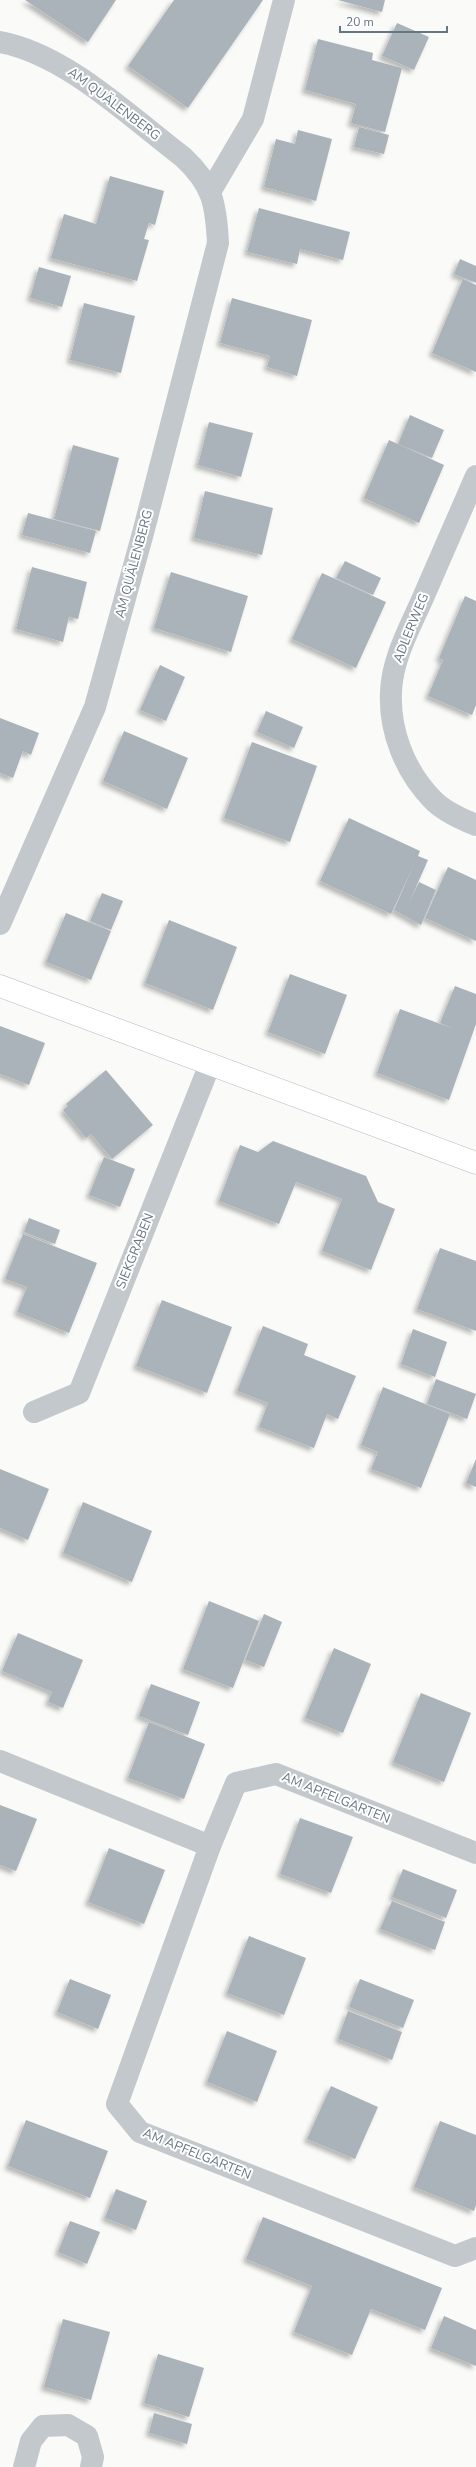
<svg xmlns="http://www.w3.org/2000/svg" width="476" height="2467" viewBox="0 0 476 2467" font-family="'Nunito Sans',sans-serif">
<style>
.building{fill:#aab3b9;filter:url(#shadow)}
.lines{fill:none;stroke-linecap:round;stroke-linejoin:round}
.secondary-casing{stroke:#b3babf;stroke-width:23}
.street{stroke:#c3c8cc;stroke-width:22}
.secondary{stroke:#fff;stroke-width:22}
.labels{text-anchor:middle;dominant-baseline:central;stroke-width:4;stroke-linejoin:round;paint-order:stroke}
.street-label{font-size:13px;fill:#657683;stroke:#fff}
</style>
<defs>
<filter id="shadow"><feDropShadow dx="-3.5" dy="3.5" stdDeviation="2" flood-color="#0004"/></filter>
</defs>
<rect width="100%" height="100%" fill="#fafaf8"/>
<!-- building -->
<g class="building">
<path d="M25,0h91l-28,42z"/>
<path d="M174,0h89l-75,108 -60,-42z"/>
<path d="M338,0h47l-3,12z"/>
<path d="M397,23l32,14 -15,33 -32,-14z"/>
<path d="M318,39l55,14 -1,7 30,8 -17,64 -34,-9 5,-19 -51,-14z"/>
<path d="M359,127l30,8 -5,19 -30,-7z"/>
<path d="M298,130l34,9 -16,62 -52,-14 12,-48 19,5z"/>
<path d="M110,176l54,15 -9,34 -6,-2 -5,16 5,1 -12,41 -86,-23 13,-44 32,10z"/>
<path d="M259,208l91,24 -7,28 -43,-11 -3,15 -50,-12z"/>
<path d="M460,259l16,7v17l-22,-9z"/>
<path d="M39,267l32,9 -9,31 -32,-9z"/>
<path d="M463,279l13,6v87l-44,-19z"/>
<path d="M232,298l80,22 -15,56 -30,-9 3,-11 -50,-13z"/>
<path d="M84,303l51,13 -14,57 -51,-13z"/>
<path d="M410,415l34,15 -12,28 -34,-14z"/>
<path d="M209,422l44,11 -12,44 -43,-12z"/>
<path d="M389,440l55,25 -25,58 -55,-25z"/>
<path d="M73,445l46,13 -19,73 -46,-12z"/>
<path d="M205,491l68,17 -11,47 -68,-17z"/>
<path d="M28,513l68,18 -6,22 -68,-18z"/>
<path d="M345,561l36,17 -8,17 -37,-17z"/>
<path d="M32,567l55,15 -9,37 -9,-2 -6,25 -47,-13z"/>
<path d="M171,572l77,24 -17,56 -77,-24z"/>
<path d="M322,573l64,29 -30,66 -64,-29z"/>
<path d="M465,596l11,5v104l-4,10 -44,-19 15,-36 -4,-2z"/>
<path d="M160,665l25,12 -19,44 -26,-11z"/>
<path d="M266,711l37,16 -9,21 -37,-16z"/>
<path d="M0,718l39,15 -8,22 -8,-4 -10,27 -13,-5z"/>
<path d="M124,731l64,27 -21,51 -64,-28z"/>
<path d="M252,742l65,24 -27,76 -66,-24z"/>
<path d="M349,818l71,33 -2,5 10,4 -20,45 11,-23 17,8 -15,35 -27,-15 21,-48 -24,52 -71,-33z"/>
<path d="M448,867l28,13v61l-51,-23z"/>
<path d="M102,893l21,8 -12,29 -21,-9z"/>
<path d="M66,913l45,18 -20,49 -45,-18z"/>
<path d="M169,920l68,27 -24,63 -68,-27z"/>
<path d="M290,974l57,21 -22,59 -57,-22z"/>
<path d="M455,986l21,8v30l-27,76 -72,-27 23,-64 54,20 -14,-6z"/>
<path d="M0,1026l45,17 -16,42 -29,-11z"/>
<path d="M106,1070l47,55 -41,34 -21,-25 -5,4 -23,-28 5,-4 -2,-2z"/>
<path d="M273,1141l93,35 12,26 17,7 -24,61 -49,-19 20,-52 -46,-17 2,-5 -19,47 -60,-23 21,-56 18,7z"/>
<path d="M104,1157l31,12 -15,38 -31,-12z"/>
<path d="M29,1218l31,12 -5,14 -31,-12z"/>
<path d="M23,1234l74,29 -28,70 -52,-21 10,-25 -22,-8z"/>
<path d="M440,1248l36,13v70l-59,-22z"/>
<path d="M162,1300l70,27 -25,66 -71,-27z"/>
<path d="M263,1326l45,18 -4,11 52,21 -18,43 -11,-5 -13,34 -55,-21 9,-24 -31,-12z"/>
<path d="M413,1329l34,13 -12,35 -34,-13z"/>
<path d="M436,1379l40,15 -9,25 -40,-15z"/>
<path d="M383,1387l67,27 -29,74 -50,-19 7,-17 -17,-7z"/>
<path d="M476,1459v28l-10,-4z"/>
<path d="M0,1469l49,20 -21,51 -28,-12z"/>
<path d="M83,1502l69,29 -20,51 -69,-29z"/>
<path d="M209,1601l50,20 -26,67 -50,-19z"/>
<path d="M264,1614l18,8 -18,45 -19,-7z"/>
<path d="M18,1633l65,27 -20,48 -15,-6 4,-10 -50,-21z"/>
<path d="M334,1648l37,16 -28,69 -38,-15z"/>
<path d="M151,1684l49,18 -12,33 -49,-19z"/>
<path d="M421,1693l50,20 -27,69 -51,-20z"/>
<path d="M149,1722l56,22 -21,55 -56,-21z"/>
<path d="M0,1805l37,14 -21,52 -16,-6z"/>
<path d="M300,1818l53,19 -22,56 -51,-19z"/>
<path d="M109,1848l56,22 -21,54 -56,-22z"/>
<path d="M403,1869l54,21 -11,28 -54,-21z"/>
<path d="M392,1901l53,21 -10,28 -55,-21z"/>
<path d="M249,1936l57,22 -22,57 -57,-22z"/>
<path d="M70,1979l41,16 -13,34 -41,-17z"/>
<path d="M360,1979l54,21 -11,28 -54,-21z"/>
<path d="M348,2011l54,21 -10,28 -54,-21z"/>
<path d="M227,2031l50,20 -20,51 -50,-20z"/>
<path d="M331,2086l47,21 -23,52 -48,-20z"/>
<path d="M26,2120l82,31 -18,47 -82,-32z"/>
<path d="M440,2121l36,14v70l-2,6 -60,-24z"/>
<path d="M116,2189l31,12 -11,29 -31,-12z"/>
<path d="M263,2217l179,71 -17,42 -54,-21 -19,46 -58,-23 18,-46 -66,-27z"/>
<path d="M70,2221l30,11 -13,32 -29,-12z"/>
<path d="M444,2316l32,14v36l-45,-18z"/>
<path d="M63,2319l47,13 -19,68 -47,-13z"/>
<path d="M158,2354l46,14 -15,49 -45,-14z"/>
<path d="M154,2413l38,11 -5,20 -38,-11z"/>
</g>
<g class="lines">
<!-- secondary casing -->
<g class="secondary-casing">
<path id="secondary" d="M0,986l476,177"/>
</g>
<!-- street -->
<g class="street">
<path d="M0,42c66,12 130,75 183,115 30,28 33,47 35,86l-75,290 -48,174 -95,217"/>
<path d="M210,192l43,-73 31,-119"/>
<path d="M476,476c-18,41 -36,83 -54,124 -13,29 -30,60 -31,92 -2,39 14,79 41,107 11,12 29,20 44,26"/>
<path d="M34,1412l45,-19 131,-329"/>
<path d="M0,1761l210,85"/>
<path d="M476,1853l-200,-79 -40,9 -26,63 -93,258 23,28 315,124 21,-8"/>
<path d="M24,2467l7,-26 12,-15 25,-1 19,11 6,21 -2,10"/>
</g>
<!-- secondary -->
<use href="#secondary" class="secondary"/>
</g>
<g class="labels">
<!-- street labels -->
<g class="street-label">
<text transform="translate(114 104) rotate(37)">AM QUÄLENBERG</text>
<text transform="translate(134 564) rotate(-75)">AM QUÄLENBERG</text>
<text transform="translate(411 628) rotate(-68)">ADLERWEG</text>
<text transform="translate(135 1251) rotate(-68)">SIEKGRABEN</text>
<text transform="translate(336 1798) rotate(22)">AM APFELGARTEN</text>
<text transform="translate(197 2154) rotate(22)">AM APFELGARTEN</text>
</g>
</g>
<!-- scale -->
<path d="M340 26v6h107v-6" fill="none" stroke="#657683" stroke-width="2"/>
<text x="346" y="26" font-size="12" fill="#657683" stroke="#ffffff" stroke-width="3" paint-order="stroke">20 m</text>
</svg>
